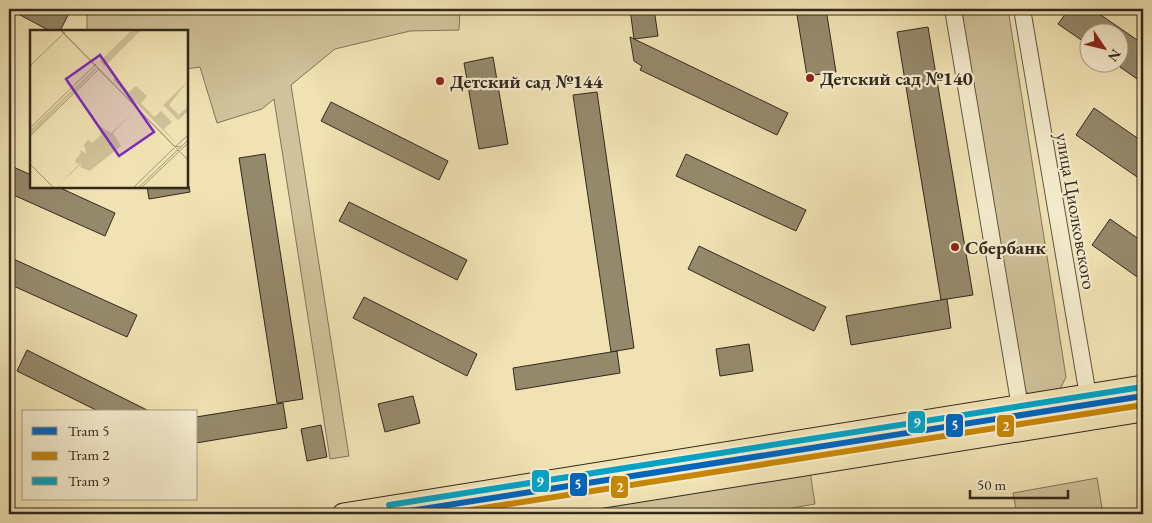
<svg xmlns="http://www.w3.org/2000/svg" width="1152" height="523" viewBox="0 0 1152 523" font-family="'EB Garamond',serif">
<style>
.green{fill:#d0c29a;stroke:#82755c}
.building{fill:#95896b;stroke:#33281d}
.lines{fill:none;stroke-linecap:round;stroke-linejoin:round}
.minor-casing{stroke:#625642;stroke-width:18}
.major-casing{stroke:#33281d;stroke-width:23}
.minor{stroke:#f5ecce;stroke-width:16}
.major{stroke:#f0e2b3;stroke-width:21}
.tram-1-casing{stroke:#f5ecce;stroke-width:10}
.tram-2-casing{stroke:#f5ecce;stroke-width:10}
.tram-3-casing{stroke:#f5ecce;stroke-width:10}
.tram-1{stroke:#0065bd;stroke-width:6}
.tram-2{stroke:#c68607;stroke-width:6}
.tram-3{stroke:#03a3c5;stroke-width:6}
.poi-dot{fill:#8f2418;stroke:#f5ecce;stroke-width:2}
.labels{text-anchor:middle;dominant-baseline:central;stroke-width:4.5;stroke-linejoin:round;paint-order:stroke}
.poi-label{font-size:19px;font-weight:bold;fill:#33281d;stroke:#f5ecce;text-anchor:start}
.street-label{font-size:19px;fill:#33281d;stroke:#f5ecce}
.inset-road{fill:none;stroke:#a49877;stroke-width:1}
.view{fill:#7b2cbf;fill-opacity:0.15;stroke:#7b2cbf;stroke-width:2.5}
.inset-edge{fill:none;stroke:#33281d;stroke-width:2.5}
.line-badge{stroke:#f5ecce;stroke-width:2}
.badge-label{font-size:14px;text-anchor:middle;font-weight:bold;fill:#fff}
</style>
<rect width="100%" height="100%" fill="#f0e2b3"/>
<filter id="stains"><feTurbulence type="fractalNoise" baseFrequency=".004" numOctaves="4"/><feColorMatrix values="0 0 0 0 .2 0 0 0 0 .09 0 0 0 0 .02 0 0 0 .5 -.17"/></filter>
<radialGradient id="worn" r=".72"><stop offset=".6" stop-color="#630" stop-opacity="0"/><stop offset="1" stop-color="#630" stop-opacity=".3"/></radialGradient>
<!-- green -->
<g class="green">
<path d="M87,9h373l-1,21 -49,1 -75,18 -44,36 58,371 -19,3 -56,-360 -12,10 -45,14 -17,-56 -14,2v-38h-99z"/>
<path d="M961,9h47l58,368 -7,14c-16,2 -31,11 -38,-7z"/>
<path d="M810,471l5,33 -57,10h-206z"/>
<path d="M1097,478l6,36h-86l-4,-21z"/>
</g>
<!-- building -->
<g class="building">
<path d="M9,9h62l-11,22h-10z"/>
<path d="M630,9h24l4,27 -24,3z"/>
<path d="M796,9h30l10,63 -29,4z"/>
<path d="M1069,9h23l51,35v39l-23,-16v-35h-30v14l-32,-22z"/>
<path d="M928,27l45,268 -32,5 -44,-268z"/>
<path d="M630,37l158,76 -11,22 -137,-65 2,-4 -8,-5z"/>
<path d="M493,57l15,87 -29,5 -15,-86z"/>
<path d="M597,92l37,256 -23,4 -38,-257z"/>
<path d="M331,102l117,59 -9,19 -118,-59z"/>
<path d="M1094,108l49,34v39l-67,-46z"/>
<path d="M265,154l38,245 -26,4 -38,-245z"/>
<path d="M686,154l120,56 -10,21 -120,-55z"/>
<path d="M9,165l22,10v11h25l59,27 -10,23 -96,-43z"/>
<path d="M147,186h42l1,6 -41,7z"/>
<path d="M349,202l118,58 -10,20 -118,-59z"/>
<path d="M1110,219l33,23v39l-51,-36z"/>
<path d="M699,246l127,61 -12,24 -126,-62z"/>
<path d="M9,257l128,58 -10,22 -118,-53z"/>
<path d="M364,297l113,57 -10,22 -114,-58z"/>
<path d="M947,299l4,29 -100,17 -5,-29z"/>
<path d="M749,344l4,27 -33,5 -4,-27z"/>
<path d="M27,350l124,62h-51l-83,-41z"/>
<path d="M617,351l3,22 -104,17 -3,-22z"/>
<path d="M413,396l7,27 -35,9 -7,-28z"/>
<path d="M283,403l4,25 -91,15v-26z"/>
<path d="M321,425l6,32 -20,4 -6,-32z"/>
</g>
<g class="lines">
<!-- minor casing -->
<g class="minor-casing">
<g id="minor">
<path d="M953,9l67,398"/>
<path d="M1022,9l70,410"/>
</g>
</g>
<!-- major casing -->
<g class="major-casing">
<g id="major">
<path d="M343,514l800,-128"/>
<path d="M497,514l646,-103"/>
</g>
</g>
<!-- minor -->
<use href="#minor" class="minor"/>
<!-- major -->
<use href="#major" class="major"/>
<!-- tram-1 casing -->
<g class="tram-1-casing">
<path id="tram-1" d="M390,514l753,-118"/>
</g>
<!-- tram-2 casing -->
<g class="tram-2-casing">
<path id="tram-2" d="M445,514l698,-109"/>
</g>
<!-- tram-3 casing -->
<g class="tram-3-casing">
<path id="tram-3" d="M389,505l753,-118"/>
</g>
<!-- tram-1 -->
<use href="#tram-1" class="tram-1"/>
<!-- tram-2 -->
<use href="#tram-2" class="tram-2"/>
<!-- tram-3 -->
<use href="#tram-3" class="tram-3"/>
</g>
<!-- markers -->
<g class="poi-dot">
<circle cx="810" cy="78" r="5"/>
<circle cx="440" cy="81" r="5"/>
<circle cx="955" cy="247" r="5"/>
</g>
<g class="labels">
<!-- poi labels -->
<g class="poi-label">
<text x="820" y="78">Детский сад №140</text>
<text x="450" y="81">Детский сад №144</text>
<text x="965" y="247">Сбербанк</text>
</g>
<!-- street labels -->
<g class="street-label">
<text transform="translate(1076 211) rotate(80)">улица Циолковского</text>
</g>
</g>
<!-- overview -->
<g transform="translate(30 30)">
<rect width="158" height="158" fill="#f0e2b3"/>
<path d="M102,0h9l-36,36 -5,-5zM65,38l2,1 -67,66v-5zM85,48l14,14 7,-6 11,10 -6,7 13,14 7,-6 11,11 -8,7 13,15 -64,-64zM157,52l-18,23 10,10 8,-8v5l-9,8 -15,-15zM103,82l-20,21 8,13 -31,25 -10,-4 2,-4 -25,24 24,-25 -4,2 -2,-4 6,-7 -2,-3 7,3 -2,-8 4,-6 4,4 9,-8 -3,-10 13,8z" fill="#d0c29a"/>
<path class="inset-road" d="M30,0l128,130M31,0l113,116 7,1M0,36l35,-34M0,98l66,-64M0,106l69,-67M146,116l12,-11M0,134l23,23M104,157l40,-39M109,157l49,-47M112,157l46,-44"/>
<path class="view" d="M70,25l54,77 -35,24 -53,-77z"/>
<rect width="158" height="158" class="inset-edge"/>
</g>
<g class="line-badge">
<rect x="907" y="410" width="19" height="24" rx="5" fill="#03a3c5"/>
<rect x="945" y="413" width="19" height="25" rx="5" fill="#0065bd"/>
<rect x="996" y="414" width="19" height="24" rx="5" fill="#c68607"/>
<rect x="531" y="469" width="19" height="24" rx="5" fill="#03a3c5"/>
<rect x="569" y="472" width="19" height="25" rx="5" fill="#0065bd"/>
<rect x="610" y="475" width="19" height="24" rx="5" fill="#c68607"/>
</g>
<g class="badge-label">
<text x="917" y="427">9</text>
<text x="955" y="430">5</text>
<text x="1006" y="431">2</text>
<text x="540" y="486">9</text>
<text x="578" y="489">5</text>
<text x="620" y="492">2</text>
</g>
<!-- margin -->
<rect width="1152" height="523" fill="none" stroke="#f0e2b3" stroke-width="30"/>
<rect x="10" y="10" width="1132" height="503" fill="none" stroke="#33281d" stroke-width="2.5"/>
<rect x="15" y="15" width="1122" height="493" fill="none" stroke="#33281d"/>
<!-- legend -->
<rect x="22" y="410" width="175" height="90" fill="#f5ecce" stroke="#a79e87"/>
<rect x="32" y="427" width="25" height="8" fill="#0065bd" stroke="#a79e87"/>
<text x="68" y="436" font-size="15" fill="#33281d">Tram 5</text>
<rect x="32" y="452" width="25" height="8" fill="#c68607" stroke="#a79e87"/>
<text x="68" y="460" font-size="15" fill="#33281d">Tram 2</text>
<rect x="32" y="477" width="25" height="8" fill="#03a3c5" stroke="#a79e87"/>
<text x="68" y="486" font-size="15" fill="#33281d">Tram 9</text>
<!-- north arrow -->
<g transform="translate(1104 48) rotate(125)"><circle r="24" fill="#f5ecce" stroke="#a79e87"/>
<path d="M0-4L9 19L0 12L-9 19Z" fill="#8f2418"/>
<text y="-8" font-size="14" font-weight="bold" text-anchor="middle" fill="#33281d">N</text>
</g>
<!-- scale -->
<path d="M970 490v8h98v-8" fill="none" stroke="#33281d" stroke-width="2.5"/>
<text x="977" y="490" font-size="15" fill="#33281d" stroke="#f5ecce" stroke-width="4" paint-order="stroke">50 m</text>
<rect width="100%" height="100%" filter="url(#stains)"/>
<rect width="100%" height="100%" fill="url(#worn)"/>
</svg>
